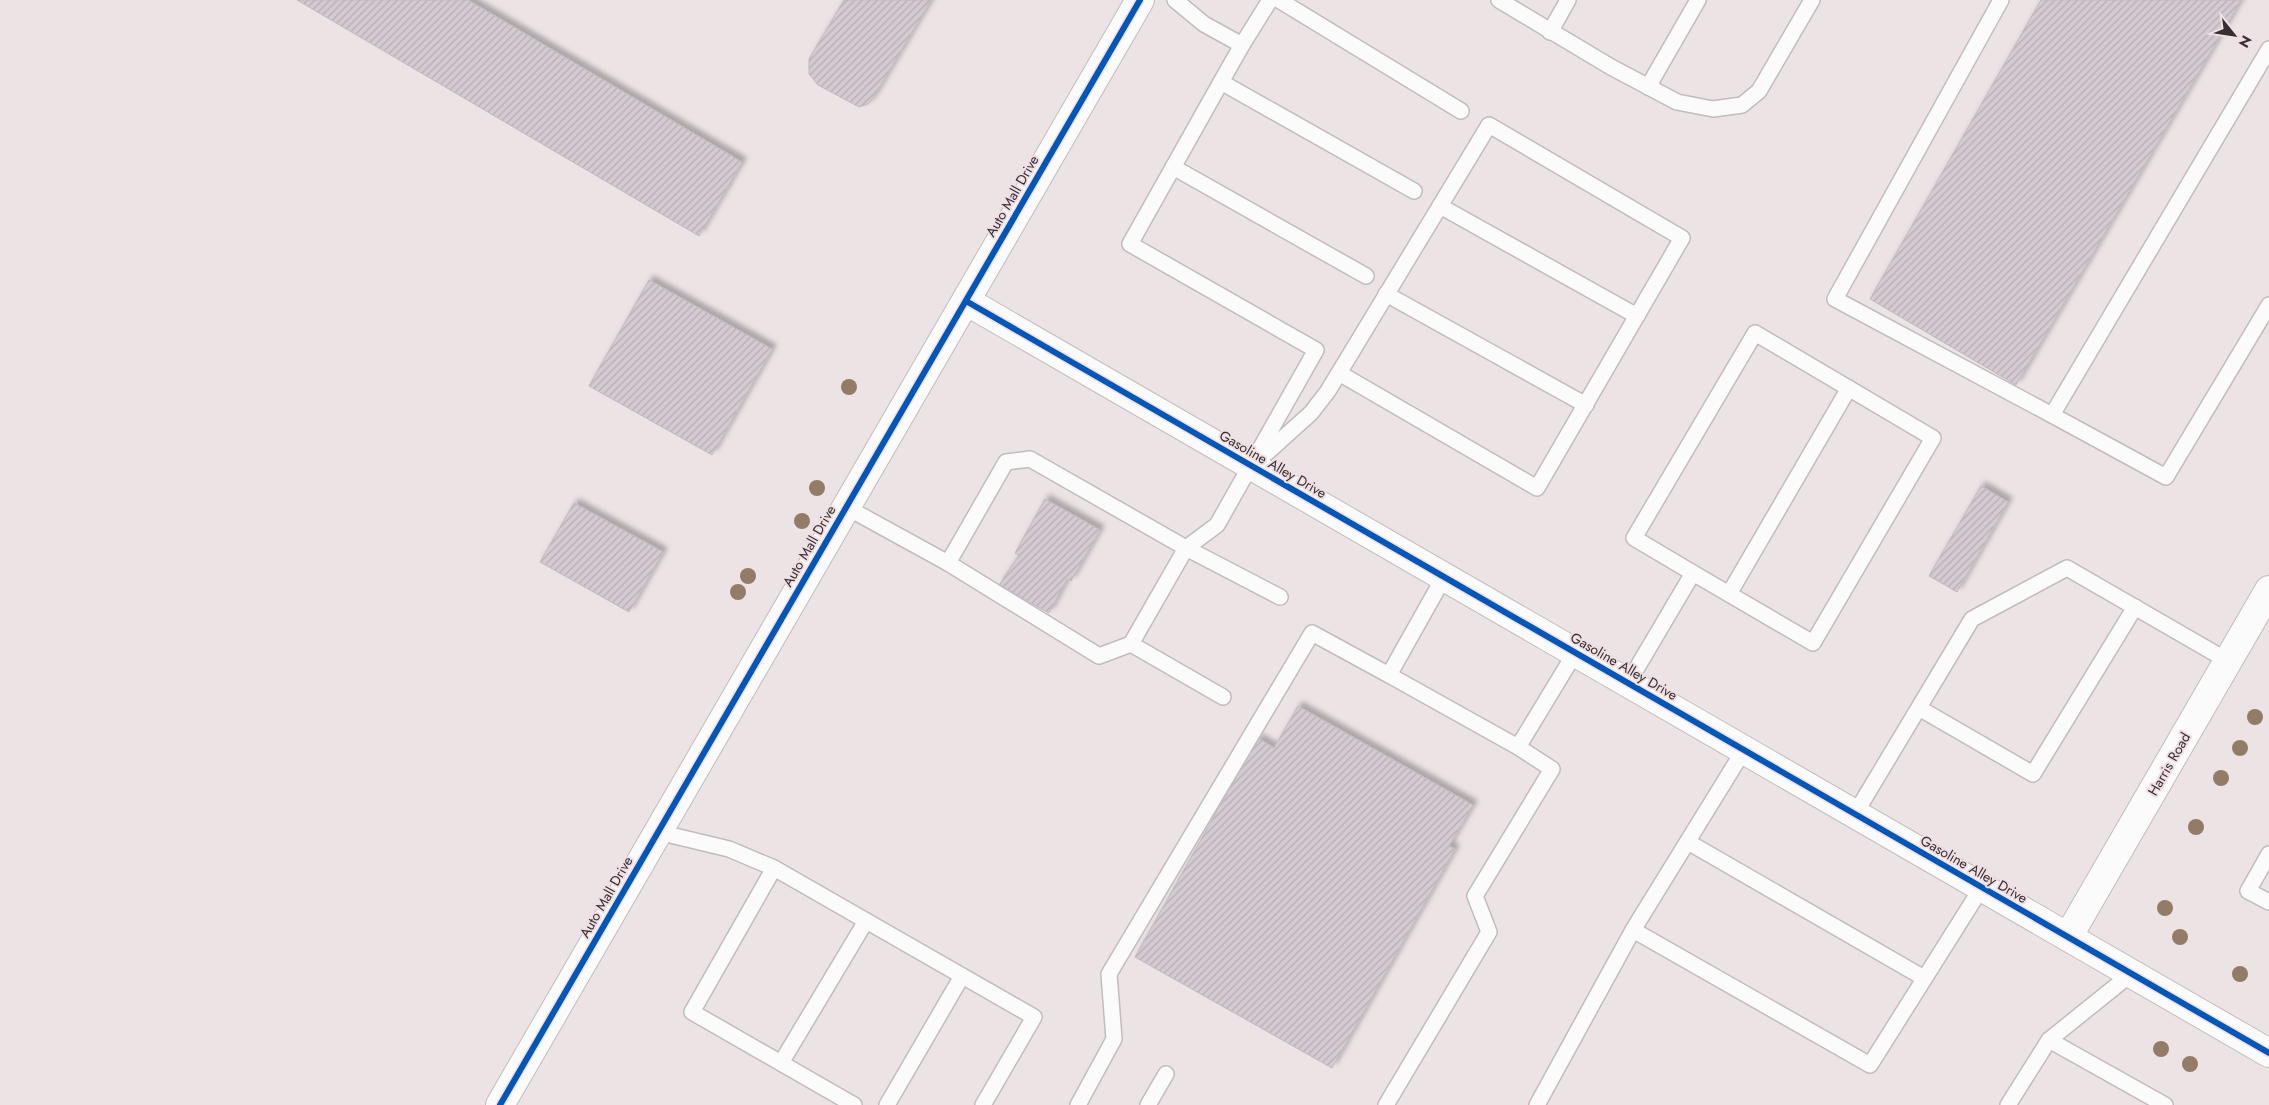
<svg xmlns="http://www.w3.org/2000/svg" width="2269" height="1105" viewBox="0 0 2269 1105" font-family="Jost,sans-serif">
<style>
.building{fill:url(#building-hatch);stroke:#c0babd;filter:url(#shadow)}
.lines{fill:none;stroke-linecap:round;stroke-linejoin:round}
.lane-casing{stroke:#c3bbbd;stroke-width:18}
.street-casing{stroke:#c3bbbd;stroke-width:30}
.lane{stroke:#fcfbfb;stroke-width:15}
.street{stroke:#fcfbfb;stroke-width:28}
.cycleway-casing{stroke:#f0dfe4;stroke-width:9}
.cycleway{stroke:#0057b8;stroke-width:6}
.tree{fill:#927c68}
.labels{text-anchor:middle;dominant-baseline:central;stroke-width:4;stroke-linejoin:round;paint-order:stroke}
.street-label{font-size:14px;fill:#352f31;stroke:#f0dfe4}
</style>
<defs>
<pattern id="building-hatch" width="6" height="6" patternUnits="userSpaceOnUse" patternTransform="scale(1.25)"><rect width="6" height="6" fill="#d4cad2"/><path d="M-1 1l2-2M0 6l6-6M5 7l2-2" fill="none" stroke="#b7aeb5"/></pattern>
<filter id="shadow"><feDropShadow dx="4.5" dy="-4.5" stdDeviation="2.5" flood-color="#0004"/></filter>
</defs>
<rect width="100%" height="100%" fill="#ece3e5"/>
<!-- building -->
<g class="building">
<path d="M297,0h171l274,162 -43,74z"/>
<path d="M844,0h87l-58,98 -5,6 -9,3 -41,-22 -9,-11v-15z"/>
<path d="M2041,0h200l-225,385 -146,-86z"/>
<path d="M649,280l123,69 -60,106 -123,-69z"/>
<path d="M1981,486l27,16 -51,90 -28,-16z"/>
<path d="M1045,499l55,31 -29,51 -4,-2 -18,34 -50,-28 20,-30 -4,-2z"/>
<path d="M574,503l89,49 -34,60 -89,-50z"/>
<path d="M1298,706l175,99 -24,41 6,3 -123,219 -197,-111 123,-219 16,10z"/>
</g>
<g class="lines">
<!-- lane casing -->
<g class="lane-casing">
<g id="lane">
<path d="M1175,0l29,24 38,21 28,-45"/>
<path d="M1279,0l182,111"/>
<path d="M1499,0l112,67 66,35 36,7 29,-4 17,-14 53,-91"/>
<path d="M2001,0l-166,299 217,116 217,-366"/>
<path d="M1550,32l18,-32"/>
<path d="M1242,45l-21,37 193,109"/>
<path d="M1648,87l50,-87"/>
<path d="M1173,167l193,109"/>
<path d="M1440,206l197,110"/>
<path d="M1386,294l200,111"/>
<path d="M2052,415l114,62 103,-172"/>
<path d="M1252,466l59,-53 17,-22 161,-266 193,113 -145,250 -198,-115"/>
<path d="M846,507l102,56 58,-101 24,-3 156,89 31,-23 99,-175 -186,-106 91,-162"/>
<path d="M948,563l151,93 32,-12 55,-96 94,49"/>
<path d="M1444,577l-55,98 129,72 57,-94"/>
<path d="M1729,594l120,-206"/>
<path d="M1131,644l92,53"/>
<path d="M1628,683l65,-110 -59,-35 121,-205 178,105 -120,205 -120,-70"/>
<path d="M1919,708l114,66 102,-167"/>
<path d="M1855,814l117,-195 95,-51 161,93"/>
<path d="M658,832l71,17 45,19 260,149 -51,88"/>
<path d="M1688,842l236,136"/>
<path d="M2269,854l-21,37 21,11"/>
<path d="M774,868l-82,144 162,93"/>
<path d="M1633,930l237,135 112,-178"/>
<path d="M2049,1040l116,65"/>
<path d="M781,1063l85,-142"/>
<path d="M887,1105l75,-129"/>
<path d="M1078,1105l36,-66 -5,-65 203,-341 77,42"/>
<path d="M1148,1105l18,-31"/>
<path d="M1386,1105l103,-173 -14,-36 77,-127 -34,-22"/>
<path d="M1537,1105l96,-175 111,-180"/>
<path d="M2008,1105l41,-65 82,-66"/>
</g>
</g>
<!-- street casing -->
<g class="street-casing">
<g id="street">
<path d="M966,301l1303,752"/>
<path d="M2068,937l201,-347"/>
<path d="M500,1105l640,-1105"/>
</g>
</g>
<!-- lane -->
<use href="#lane" class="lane"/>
<!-- street -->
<use href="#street" class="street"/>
<!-- cycleway casing -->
<g class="cycleway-casing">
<g id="cycleway">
<path d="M966,301l1303,752"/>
<path d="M500,1105l640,-1105"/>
</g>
</g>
<!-- cycleway -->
<use href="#cycleway" class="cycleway"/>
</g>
<!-- trees -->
<g class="tree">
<circle cx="849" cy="387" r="8"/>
<circle cx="817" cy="488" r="8"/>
<circle cx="802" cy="521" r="8"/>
<circle cx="748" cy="576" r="8"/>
<circle cx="738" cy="592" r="8"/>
<circle cx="2255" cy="717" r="8"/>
<circle cx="2240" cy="748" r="8"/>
<circle cx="2221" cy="778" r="8"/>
<circle cx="2196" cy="827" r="8"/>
<circle cx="2165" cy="908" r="8"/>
<circle cx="2180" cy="937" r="8"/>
<circle cx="2240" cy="974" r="8"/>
<circle cx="2161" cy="1049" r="8"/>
<circle cx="2190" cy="1064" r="8"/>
</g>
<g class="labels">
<!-- street labels -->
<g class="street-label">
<text transform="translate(1012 196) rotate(-60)">Auto Mall Drive</text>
<text transform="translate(1273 464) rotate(30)">Gasoline Alley Drive</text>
<text transform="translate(809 546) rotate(-60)">Auto Mall Drive</text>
<text transform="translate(1624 666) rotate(30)">Gasoline Alley Drive</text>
<text transform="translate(2169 764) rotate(-60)">Harris Road</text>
<text transform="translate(1974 869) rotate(30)">Gasoline Alley Drive</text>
<text transform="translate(606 897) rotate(-60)">Auto Mall Drive</text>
</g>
</g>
<!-- north arrow -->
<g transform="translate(2234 35) rotate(120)" stroke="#f0dfe4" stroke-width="4" paint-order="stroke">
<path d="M0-4L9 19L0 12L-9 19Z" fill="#352f31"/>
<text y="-8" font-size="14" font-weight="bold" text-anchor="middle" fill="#352f31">N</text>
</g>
</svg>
